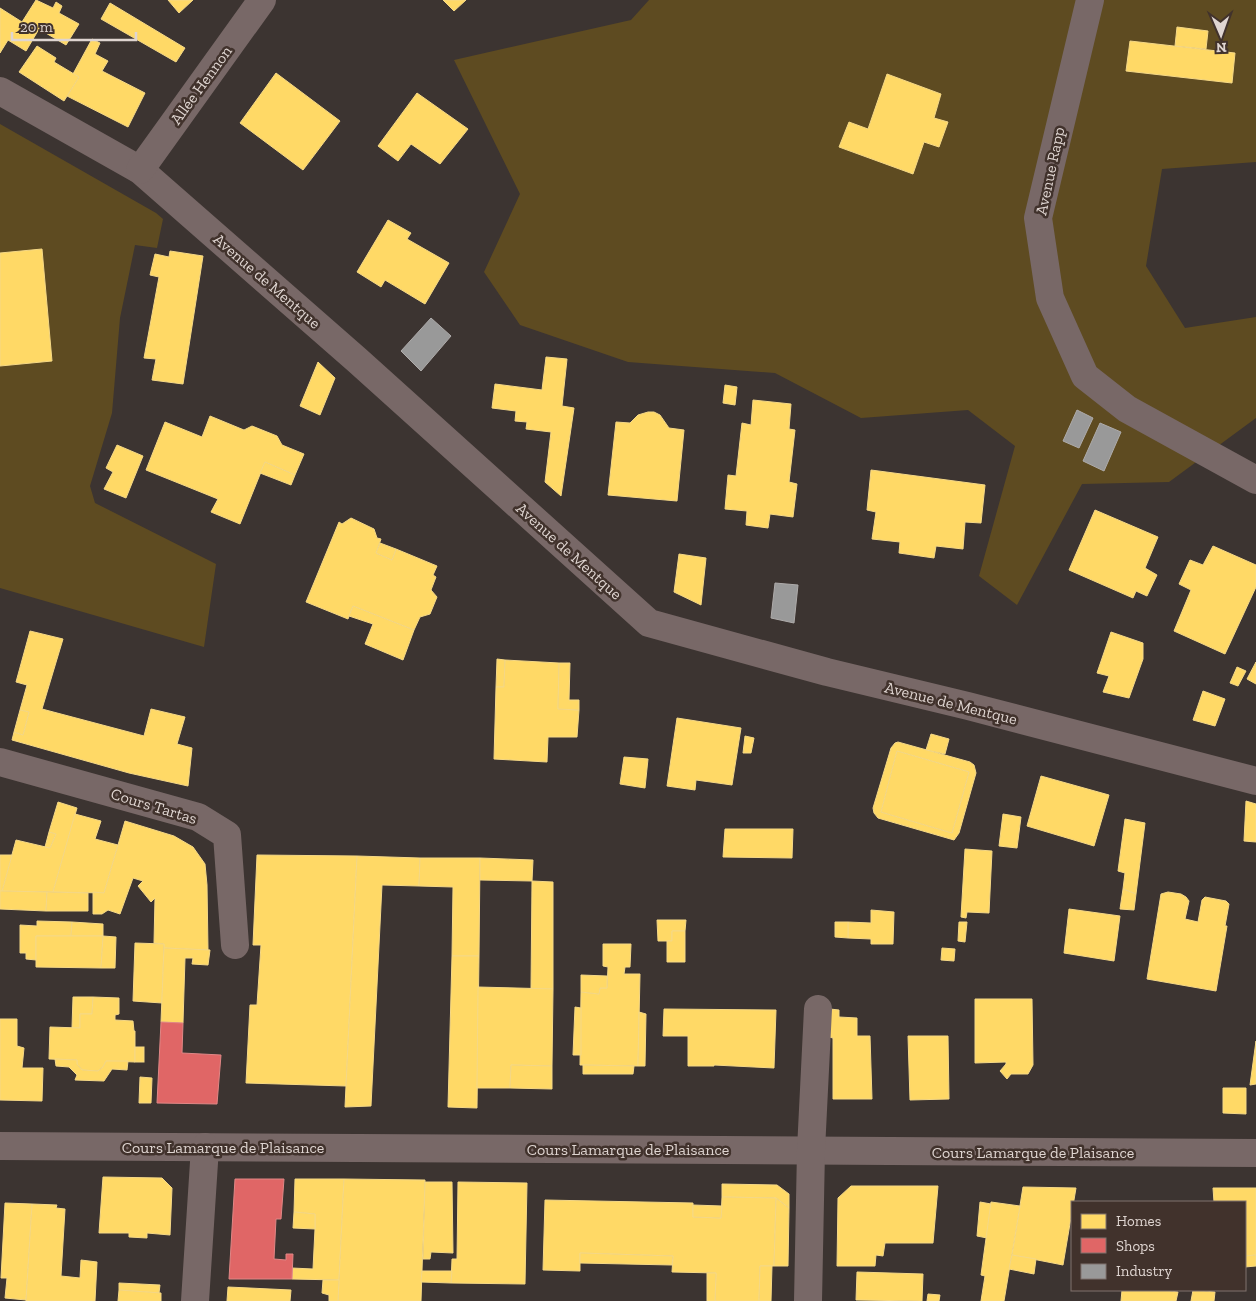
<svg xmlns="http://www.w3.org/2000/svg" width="1256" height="1301" viewBox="0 0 1256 1301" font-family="'Zilla Slab',serif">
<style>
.green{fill:#5e4b21}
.homes{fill:#ffd966;stroke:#f5d886;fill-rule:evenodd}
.shops{fill:#e06666;stroke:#e08786}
.industry{fill:#999;stroke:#aeabaa}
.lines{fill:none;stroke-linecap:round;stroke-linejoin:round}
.minor{stroke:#786867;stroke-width:28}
.labels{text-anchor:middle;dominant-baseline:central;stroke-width:5;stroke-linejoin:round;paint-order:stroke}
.street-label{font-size:16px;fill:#dfd5d1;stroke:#41322c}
</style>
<rect width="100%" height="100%" fill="#3c3431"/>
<!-- green -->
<g class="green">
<path d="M649,0h607v162l-94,7 -16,97 39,62 71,-11v101l-87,64 -87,2 -65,121 -38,-29 36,-130 -47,-36 -107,8 -86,-45 -147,-11 -108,-37 -36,-53 36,-78 -66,-134 177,-40z"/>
<path d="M0,124l156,89 7,6 -6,29 -22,-3 -15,73 -8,95 -22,73 5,17 121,61 -12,83 -204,-59z"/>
</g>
<!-- homes -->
<g class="homes">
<path d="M36,0l17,8 3,-6 6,4 -3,7 20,11 -13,21 -27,-16 -13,22 -18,-11 -8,13v-45l22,14z"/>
<path d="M168,0h25l-14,13z"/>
<path d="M443,0h23l-12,11z"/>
<path d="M110,3l75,45 -9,14 -75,-43z"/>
<path d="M1177,27l31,4 -2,18 -31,-3z"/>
<path d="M92,39l8,4 -5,11 13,7 -6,10 43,22 -17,34 -61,-31 12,-19 -6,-3z"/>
<path d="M1130,41l105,12 -3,30 -106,-12z"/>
<path d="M37,46l19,12 -2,4 25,15 -15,24 -45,-29z"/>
<path d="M276,73l64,48 -37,49 -63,-47z"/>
<path d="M887,74l54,20 -7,24 14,4 -9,25 -15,-5 -11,32 -74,-27 10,-25 19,7z"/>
<path d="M417,93l51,36 -28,35 -29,-20 -13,17 -20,-15z"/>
<path d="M388,220l23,13 -4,6 42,24 -24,41 -40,-24 -4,7 -24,-15z"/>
<path d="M42,249l10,112 -52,5v-113z"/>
<path d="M170,251l33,5 -20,128 -31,-4 4,-21 -12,-1 15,-81 -9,-2 5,-21 14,3z"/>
<path d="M546,357l21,2 -5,47 12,2 -13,88 -16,-14 6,-50 -25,-3 1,-7 -12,-1 1,-10 -24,-3 3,-24 47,6z"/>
<path d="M318,362l17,16 -15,37 -20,-9z"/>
<path d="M725,385l12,2 -2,18 -12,-2z"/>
<path d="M753,400l38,4 -2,25 6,1 -6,52 8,2 -4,33 -23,-3 -2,14 -22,-3 1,-14 -22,-2 3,-34 8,1 6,-53 9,2z"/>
<path d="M648,412h6l6,3 9,13 15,2 -7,71 -69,-6 8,-73 14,1 8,-8z"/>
<path d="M210,416l34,14 8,-4 25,10 5,9 22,9 -9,21 -30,-13 -25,62 -29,-12 7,-13 -72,-29 19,-48 37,15z"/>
<path d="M117,445l26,11 -17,42 -22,-9 9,-17 -7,-4z"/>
<path d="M265,462l30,13 -4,10 -31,-12z"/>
<path d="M871,470l114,15 -4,38 -16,-1 -2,27 -27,-3 -2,12 -35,-5 1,-11 -28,-3 4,-27 -9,-2z"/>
<path d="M1095,510l63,27 -13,31 12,7 -10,21 -11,-5 -3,7 -64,-28z"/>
<path d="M351,518l23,11 3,9 4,1 -5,14 16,7 4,-11 41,17 -4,9 3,2 -5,13 6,7 -7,17 -10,3 -6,13 -61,-24 -5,13 -42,-17 33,-80 3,2z"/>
<path d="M380,543l16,6 -4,11 -16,-7z"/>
<path d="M1213,546l43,19v22l-31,67 -51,-23 17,-41 -12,-6 11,-24 13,5z"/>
<path d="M679,554l27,4 -5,47 -27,-13z"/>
<path d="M353,606l61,24 -11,30 -38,-16 8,-20 -24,-8z"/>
<path d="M30,631l33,8 -21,70 102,27 7,-27 34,8 -8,27 15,4 -4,38 -59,-13 -117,-33 2,-8 9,3 6,-23 -9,-2 7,-25 -11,-3z"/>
<path d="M1111,632l32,11v16l-14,39 -26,-6 6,-16 -12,-3z"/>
<path d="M497,659l8,1 -1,27h-8z"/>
<path d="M505,660l54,3 -1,46 21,1 -2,27h-29l-1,25 -53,-3 2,-72h8z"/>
<path d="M1256,662v22l-9,-5z"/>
<path d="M559,663h11l-1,37h10v10l-21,-1z"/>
<path d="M1237,667l9,4 -8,15 -8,-3z"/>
<path d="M1203,691l22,8 -10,27 -22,-6z"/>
<path d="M20,710l9,2 -6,23 -9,-3z"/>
<path d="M677,718l64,10 -9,57 -36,-5 -1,10 -28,-4z"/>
<path d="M931,734l18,5 -4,15 -19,-4z"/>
<path d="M745,736l9,2 -3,15h-8z"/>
<path d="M898,742l72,20 4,3 2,8 -17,60 -5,7 -76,-22 -4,-5 -1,-5 18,-60 4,-5zM897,751l72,21 -17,61 -71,-21z"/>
<path d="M897,751l72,21 -17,61 -71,-21z"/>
<path d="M624,757l24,2 -3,29 -25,-4z"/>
<path d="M1041,776l68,19 -15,51 -67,-20z"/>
<path d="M1246,801l10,3v38l-12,-1z"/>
<path d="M58,802l19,6 -24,84 -51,-1 14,-51 34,8 6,-14 -7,-2z"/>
<path d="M75,814l26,7 -6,18 23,6 -14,48 -51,-1z"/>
<path d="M1003,814l18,3 -4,31 -18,-2z"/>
<path d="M1125,819l20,4 -9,71 -13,-5 2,-16 -7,-2z"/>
<path d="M125,821l49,15 19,11 12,17 2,21 1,65 -44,-2v-4l-10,-1 1,-45 -4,4 -13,-16 5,-5 -10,-3 -13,36 -12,-4 -6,4h-9v-22l11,1z"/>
<path d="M725,829h68l-1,29 -69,-1z"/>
<path d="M49,832l7,2 -6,14 -5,-1z"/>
<path d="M965,849l27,2 -3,62 -22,-1 -1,6 -5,-1z"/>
<path d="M0,855h12l-10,36h-2z"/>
<path d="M257,855l100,1 -11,230 -100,-3 4,-78h7l4,-60h-8z"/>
<path d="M357,856l63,2 -1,28 -37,-1 -11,221 -26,1z"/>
<path d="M420,858h60l-1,98h-27l1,-69 -34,-1z"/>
<path d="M480,858l53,2 -1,21 -52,-1z"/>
<path d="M532,881l21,1v107h-22z"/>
<path d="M1123,889l13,5 -2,16 -14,-1z"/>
<path d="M0,891l47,1 -1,19 -46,-2z"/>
<path d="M47,892l41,1v18h-42z"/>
<path d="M1168,892l13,2 5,3 3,4 -4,18 13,3 4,-22 3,-3 21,4 3,3 -4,22h2l-11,65 -69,-12 14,-85z"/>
<path d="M1069,909l51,7 -6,45 -50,-8z"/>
<path d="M871,910l23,2 -1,32h-22v-5l-23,-1v-16l23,1z"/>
<path d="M657,920h29l-1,11h-13v10h-14z"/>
<path d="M37,921l35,1 -1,14h-35v24l-10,-1v-6h-6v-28l17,1z"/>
<path d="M72,922l31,2v12h-32z"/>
<path d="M835,922h13v16l-13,-1z"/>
<path d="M959,922h8l-2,20 -7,-1z"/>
<path d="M672,931h13v31h-18v-21h5z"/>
<path d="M36,936h67l-2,32 -65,-1z"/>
<path d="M103,936l13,1 -1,31h-14z"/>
<path d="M135,943l29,1 -2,59 -29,-2z"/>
<path d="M603,944h28l-1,23h-5l-1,7h16l-2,92 -58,-1 1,-73 18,2 1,-6h7l1,-21 -5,-1z"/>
<path d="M164,948l46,2 -2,15 -16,-1 1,-6h-8l-2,65 -22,-1z"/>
<path d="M942,948l13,1 -1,12 -13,-1z"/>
<path d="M452,956h27l-2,152 -29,-1z"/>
<path d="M581,975l26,1v12h-7l-1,6 -18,-2z"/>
<path d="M478,987l75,2 -1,77 -41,-1 -1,23h-33z"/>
<path d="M73,997h20l-1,17h-12v14h-8z"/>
<path d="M93,997l26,1v16l-4,1v5l18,1 1,10h1v31l-29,-1 -3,6 -5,4 -16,-1 -5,-6v-4l-28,-1 1,-32 30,1v-14h12z"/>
<path d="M975,999h57l1,66 -5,9h-17l-4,5 -7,-8 6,-7v-2l-31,1z"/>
<path d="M575,1007l6,1v47h-8z"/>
<path d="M664,1009l112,1 -2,58 -60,-3v1h-26v-30h-25z"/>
<path d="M830,1009l9,1v7l18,1v18h13l2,63h-39v-61l-4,-1z"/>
<path d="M639,1012l7,2 -1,52h-7z"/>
<path d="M0,1019h17v27l7,2 -2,20h21l-1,33 -42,-1z"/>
<path d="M908,1036h40l1,63 -39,1z"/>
<path d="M1256,1041v43l-6,1z"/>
<rect x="135" y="1047" width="9" height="15"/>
<path d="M55,1059l22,1v4l5,6 16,1 5,-4 3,-6h22l-1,9 -15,-1 -8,12 -29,-1 2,-5 -8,-8 -13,-1z"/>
<path d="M511,1065l41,1v23l-42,-1z"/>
<path d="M583,1065l51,1 -1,8h-50z"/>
<path d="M140,1077l12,1 -1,25h-12z"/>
<path d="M1223,1088h23v26l-23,-1z"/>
<path d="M103,1177l59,1 10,10 -2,47 -23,-2v5l-18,-1v-4h-30z"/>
<path d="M295,1179h49l-5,101 -47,-1v-11l21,1 2,-40v-15l-21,-2z"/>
<path d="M344,1179l81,1 -4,121h-83z"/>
<path d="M425,1182h27l1,71 -22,-1 -1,7h-7z"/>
<path d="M458,1182l69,1 -2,101 -74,-1 1,-24h5z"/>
<path d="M722,1184l55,1 12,9v14l-13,-10 -54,-1z"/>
<path d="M851,1186h87l-5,57h-48l-2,13 -7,-1 -1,11h-38l1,-68z"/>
<path d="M1023,1187l53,1 -13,77 -51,-10z"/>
<path d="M1213,1188h43v67l-11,1v-54h-31z"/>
<path d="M722,1197l54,1 -2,68h-14l-1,35h-44l1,-28 -44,-1 1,-16 -93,-3v18l-37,-1 2,-70 148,3v14l28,1z"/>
<path d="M776,1198l13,10 -1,58h-14z"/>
<path d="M980,1202l11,2 -4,34 -10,-2z"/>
<path d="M991,1202l29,4 -16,95h-23l4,-25 -4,-1z"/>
<path d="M5,1203l27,1 -6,96 -21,-2 2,-20h-6z"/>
<path d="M32,1204l25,1 -1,3 9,1 -4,67 19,2 1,-18 16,2 -2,39h-69z"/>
<path d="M693,1205l29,1 -1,12 -28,-1z"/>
<path d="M294,1212l21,2v15l-22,-1z"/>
<path d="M580,1253l93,3 -1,9 -92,-2z"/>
<path d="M1012,1255l24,4 -2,15 -25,-5z"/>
<path d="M1256,1255v11l-11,1v-11z"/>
<path d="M760,1266h12l-1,35h-12z"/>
<path d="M422,1271h30l-1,12 -30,-1z"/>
<path d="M857,1272l66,2 -1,27 -66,-1z"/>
<path d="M707,1273h9l-1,28h-8z"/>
<path d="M323,1280h16l-1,21h-9v-6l-7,-2z"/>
<path d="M119,1283l41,2 -1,8 -40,-3z"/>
<path d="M228,1287l63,3 -1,11h-63z"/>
<path d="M119,1290l42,3v8h-43z"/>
<path d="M1122,1290h40l16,2 -2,9h-55z"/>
<path d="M1193,1290l22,2 -1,9h-23z"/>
<path d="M928,1294l12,1 -1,6h-12z"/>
</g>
<!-- shops -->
<g class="shops">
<path d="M161,1022l22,1 -1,30 39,2 -4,49 -60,-1z"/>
<path d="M235,1179h49l-3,40h-5l-2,40 12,1v-6h7l-1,25h-63z"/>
</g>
<!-- industry -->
<g class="industry">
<path d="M431,318l20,18 -30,35 -20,-20z"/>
<path d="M1077,410l16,8 -14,30 -16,-7z"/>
<path d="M1100,423l21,9 -17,39 -21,-10z"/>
<path d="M775,583l23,2 -4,38 -23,-5z"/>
</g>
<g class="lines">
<!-- minor -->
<g class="minor">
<path d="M1090,0l-52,218 12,80 35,78 42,33 129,71"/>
<path d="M0,91l140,79 217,190 292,263 178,49 141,34 288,75"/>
<path d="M140,170l122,-170"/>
<path d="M0,762l198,55 29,18 8,110"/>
<path d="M0,1146l1256,7"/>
<path d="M195,1301l10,-154"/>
<path d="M808,1301l3,-151 7,-141"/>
</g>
</g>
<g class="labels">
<!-- street labels -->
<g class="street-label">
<text transform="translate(201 85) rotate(-54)">Allée Hennon</text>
<text transform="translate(1050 171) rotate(-78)">Avenue Rapp</text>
<text transform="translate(267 281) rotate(41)">Avenue de Mentque</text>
<text transform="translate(569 551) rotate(42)">Avenue de Mentque</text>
<text transform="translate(951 703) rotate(14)">Avenue de Mentque</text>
<text transform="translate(154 806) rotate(17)">Cours Tartas</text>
<text x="223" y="1147">Cours Lamarque de Plaisance</text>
<text x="628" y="1149">Cours Lamarque de Plaisance</text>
<text x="1033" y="1152">Cours Lamarque de Plaisance</text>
</g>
</g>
<!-- legend -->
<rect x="1071" y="1201" width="175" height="90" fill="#41322c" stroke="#80736e"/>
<rect x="1081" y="1214" width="25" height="15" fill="#ffd966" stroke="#80736e"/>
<text x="1116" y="1226" font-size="15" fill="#dfd5d1">Homes</text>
<rect x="1081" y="1238" width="25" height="15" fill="#e06666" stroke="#80736e"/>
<text x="1116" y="1251" font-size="15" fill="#dfd5d1">Shops</text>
<rect x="1081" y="1264" width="25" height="15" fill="#999999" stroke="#80736e"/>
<text x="1116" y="1276" font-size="15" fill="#dfd5d1">Industry</text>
<!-- north arrow -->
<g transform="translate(1221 35) rotate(178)" stroke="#41322c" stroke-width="4" paint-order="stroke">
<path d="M0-4L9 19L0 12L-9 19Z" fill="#dfd5d1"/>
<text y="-8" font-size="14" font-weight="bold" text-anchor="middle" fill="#dfd5d1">N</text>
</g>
<!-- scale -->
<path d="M12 32v8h124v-8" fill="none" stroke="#dfd5d1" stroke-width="2.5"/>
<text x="20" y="32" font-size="15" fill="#dfd5d1" stroke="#41322c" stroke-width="4" paint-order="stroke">20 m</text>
</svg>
